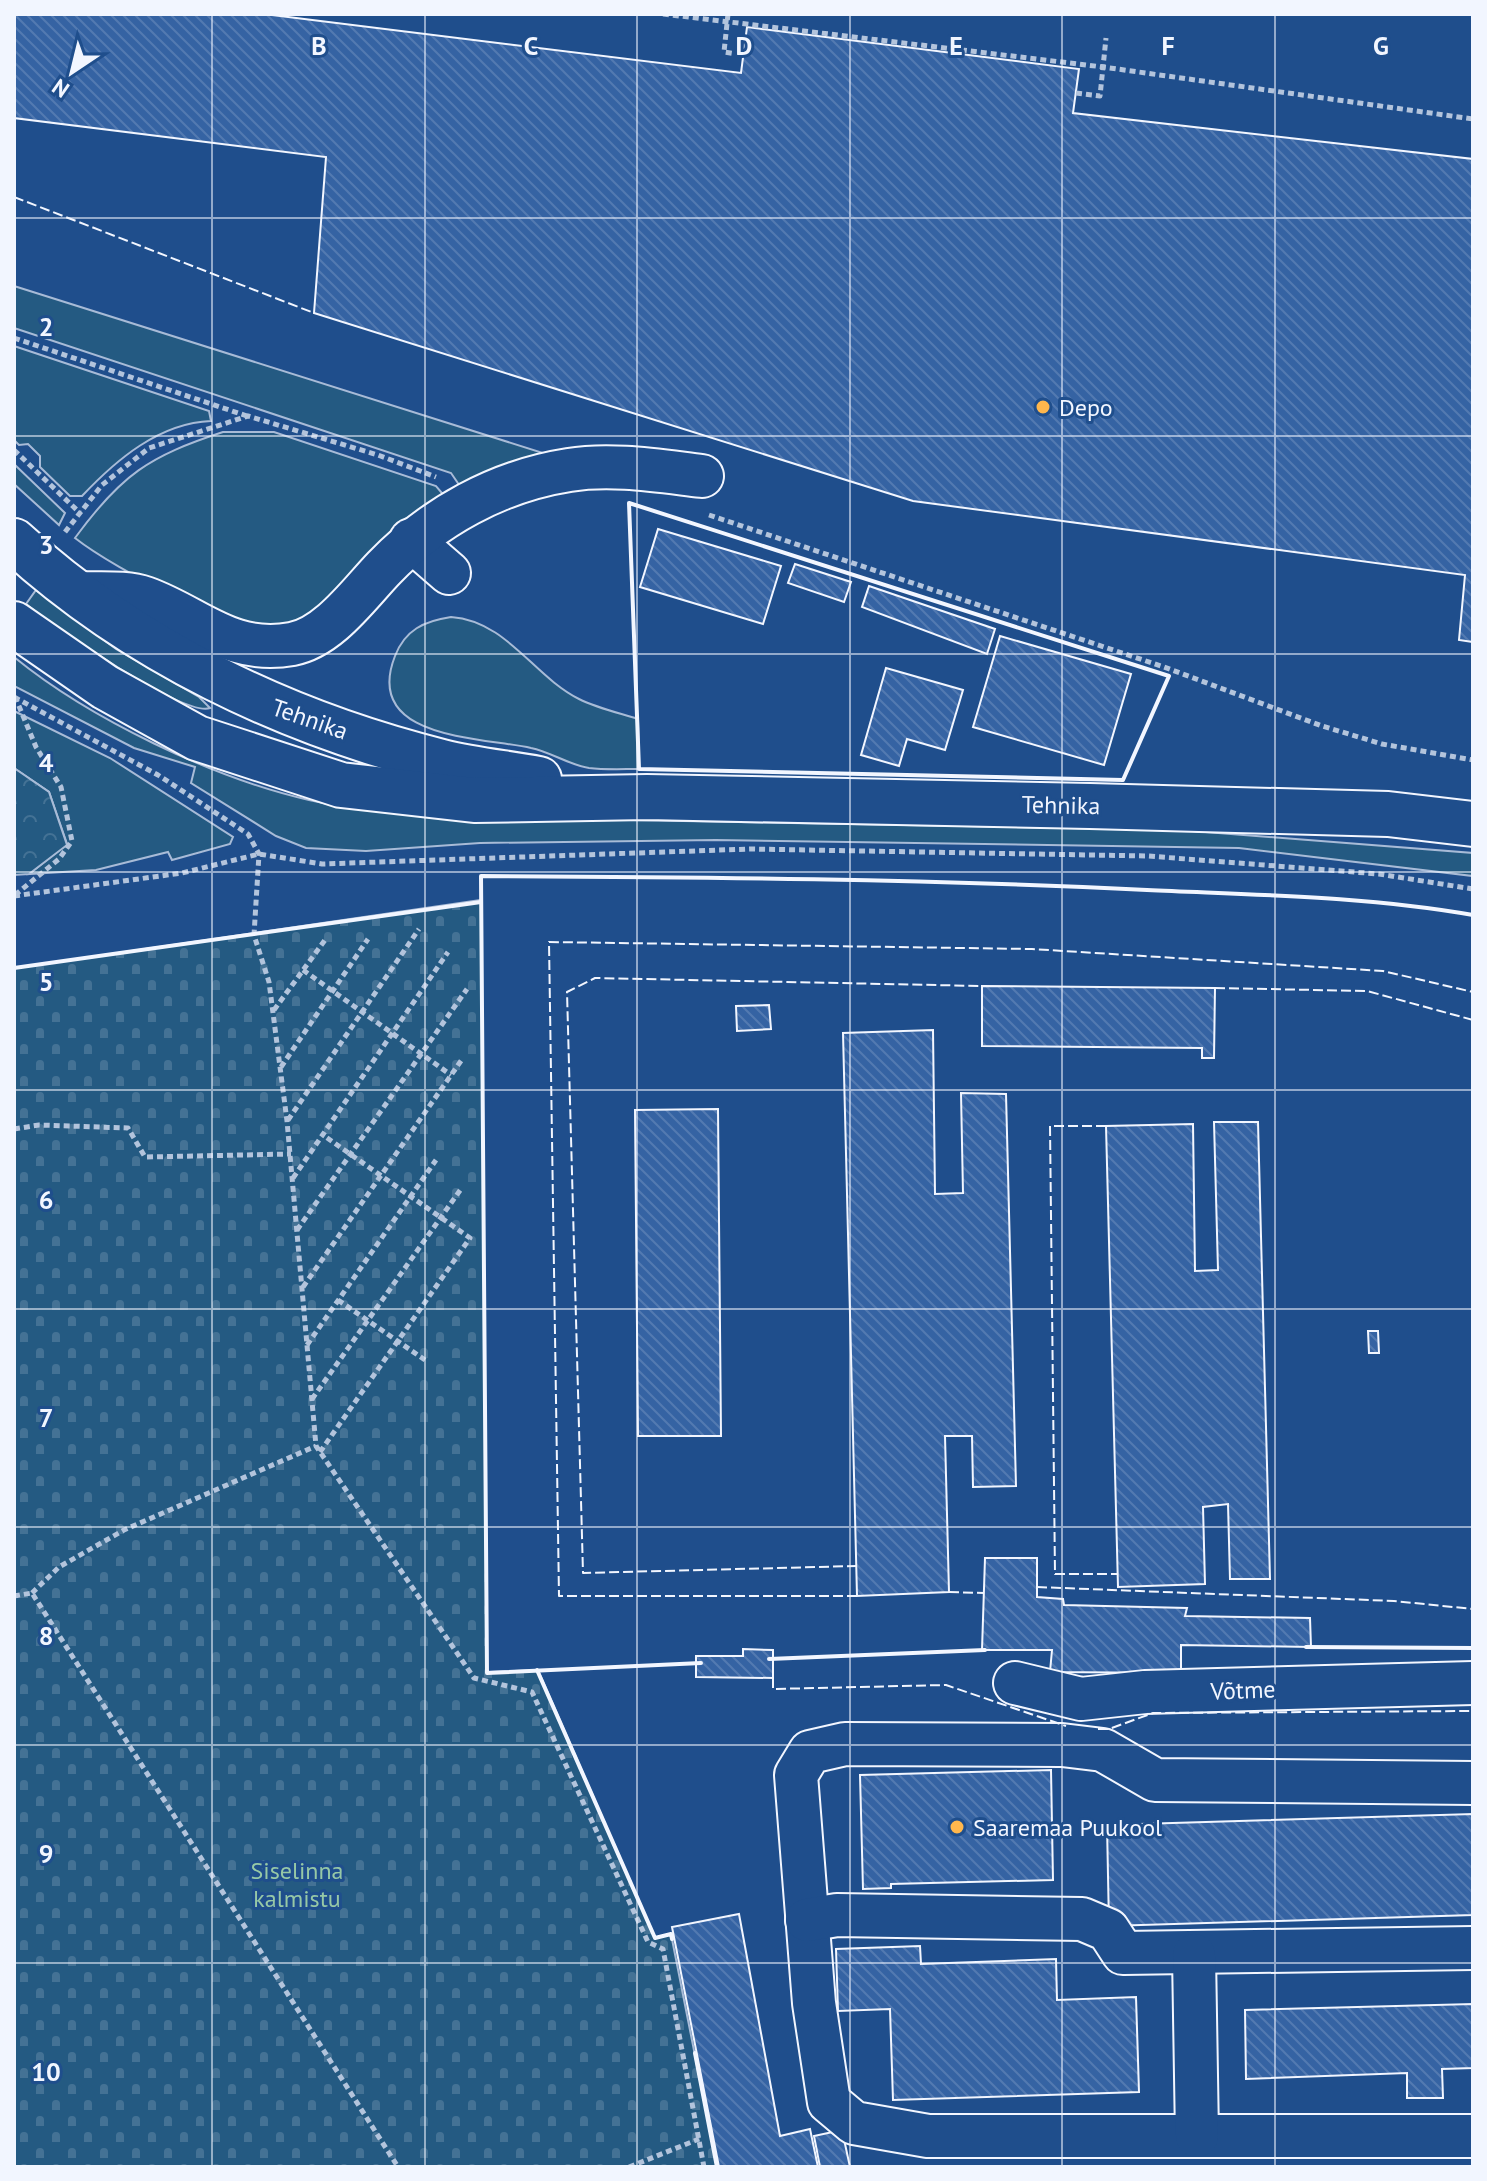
<svg xmlns="http://www.w3.org/2000/svg" width="1487" height="2181" viewBox="0 0 1487 2181" font-family="'PT Sans',sans-serif">
<style>
.grass{fill:#245a82;stroke:#a8bbd7;stroke-width:2}
.forest{fill:url(#forest-crowns);stroke:#a8bbd7;stroke-width:2}
.cemetery{fill:url(#cemetery-stones);stroke:#a8bbd7;stroke-width:2}
.building{fill:url(#building-back-hatch);stroke:#f2f6ff;stroke-width:2}
.lines{fill:none;stroke-linecap:round;stroke-linejoin:round}
.minor-casing{stroke:#f2f6ff;stroke-width:46}
.major-casing{stroke:#f2f6ff;stroke-width:48}
.path{stroke:#b3c4dc;stroke-width:5;stroke-dasharray:6 4;stroke-linecap:butt}
.minor{stroke:#1f4e8c;stroke-width:42}
.major{stroke:#1f4e8c;stroke-width:44}
.fence{stroke:#f2f6ff;stroke-width:2;stroke-dasharray:10 4;stroke-linecap:butt}
.wall{stroke:#f2f6ff;stroke-width:4}
.grid{fill:none;stroke:#f2f6ff;stroke-width:2;stroke-opacity:0.55}
.poi-dot{fill:#ffb74d;stroke:#1f4e8c;stroke-width:3}
.labels{text-anchor:middle;dominant-baseline:central;stroke-width:6;stroke-linejoin:round;paint-order:stroke}
.poi-label{font-size:24px;fill:#f2f6ff;stroke:#1f4e8c;text-anchor:start}
.street-label{font-size:24px;fill:#f2f6ff;stroke:#1f4e8c}
.park-label{font-size:24px;fill:#97c8a6;stroke:#1f4e8c}
.grid-label{font-size:26px;text-anchor:middle;font-weight:bold;fill:#f2f6ff;stroke:#1f4e8c;stroke-width:6;stroke-linejoin:round;paint-order:stroke}
</style>
<defs>
<pattern id="forest-crowns" width="20" height="18" patternUnits="userSpaceOnUse" patternTransform="scale(2)"><rect width="20" height="18" fill="#245a82"/><path d="M2 6a3 3 0 1 1 6 0M12 15a3 3 0 1 1 6 0" fill="none" stroke="#447295"/></pattern>
<pattern id="cemetery-stones" width="16" height="16" patternUnits="userSpaceOnUse" patternTransform="scale(2)"><rect width="16" height="16" fill="#245a82"/><path d="M2 7V4a2 2 0 0 1 4 0v3zM10 15v-3a2 2 0 0 1 4 0v3z" fill="#447295"/></pattern>
<pattern id="building-back-hatch" width="6" height="6" patternUnits="userSpaceOnUse" patternTransform="scale(2)"><rect width="6" height="6" fill="#3563a3"/><path d="M-1 5l2 2M0 0l6 6M5-1l2 2" fill="none" stroke="#537ab1"/></pattern>
</defs>
<rect width="100%" height="100%" fill="#1f4e8c"/>
<!-- grass -->
<g class="grass">
<path d="M14,286l551,174 -101,32 -13,-19 -437,-145z"/>
<path d="M14,346l195,65 2,10c-52,2 -95,39 -129,75h-12l-30,-29v-11l-12,-12 -9,1 -5,-5z"/>
<path d="M223,432h51l162,54 11,13c-42,36 -82,76 -127,107 -8,6 -17,15 -26,18 -46,18 -181,-56 -219,-86 46,-63 74,-82 148,-106z"/>
<path d="M14,464l51,49 -6,12 -45,-41z"/>
<path d="M36,590l80,59 83,48 11,11c-25,10 -160,-84 -184,-104z"/>
<path d="M451,617c56,4 82,59 128,82 18,9 40,14 59,20l1,50c-16,0 -34,1 -50,-1 -20,-3 -38,-16 -58,-20 -49,-11 -169,-8 -136,-92 10,-26 29,-35 56,-39z"/>
<path d="M14,657c76,62 199,121 295,143 52,12 105,14 158,17l713,13 293,23v23l-234,-28 -523,-8 -236,3 -114,8 -60,-3 -30,-12 -85,-53 4,-16 -61,-19 -120,-62z"/>
<path d="M14,711l96,47 123,79 -3,7 -58,16 -4,-8 -72,18 -67,4 38,-30 -18,-52 -35,-24z"/>
</g>
<!-- forest -->
<path class="forest" d="M14,768l35,24 18,53 -38,29 -15,1z"/>
<!-- cemetery -->
<path class="cemetery" d="M481,900l6,772 51,-2 117,268 16,-4 46,233h-703v-1199z"/>
<!-- building -->
<g class="building">
<path d="M14,14h250l477,59 6,-46 332,42 -6,44 400,46v483l-14,-2 6,-65 -552,-74 -599,-188 12,-156 -312,-39z"/>
<path d="M658,529l123,37 -18,58 -123,-37z"/>
<path d="M795,564l56,18 -7,20 -56,-19z"/>
<path d="M869,586l126,43 -8,25 -125,-47z"/>
<path d="M1000,636l131,38 -27,91 -131,-38z"/>
<path d="M886,668l77,22 -18,60 -38,-11 -8,27 -38,-11z"/>
<path d="M982,986l233,2 -1,70h-12v-10l-220,-2z"/>
<path d="M769,1005l2,24 -34,2 -1,-25z"/>
<path d="M933,1030l2,164 28,-1 -2,-100 45,1 10,392 -43,1 -1,-51h-27l4,156 -92,4 -14,-563z"/>
<path d="M718,1109l3,327h-83l-3,-326z"/>
<path d="M1214,1122h44l12,457h-40l-2,-75 -25,3 2,77 -87,3 -12,-461 87,-2 2,147 23,-1z"/>
<path d="M1368,1331h10l1,22h-10z"/>
<path d="M985,1558h52v39l26,2 1,6 123,3 -2,8 125,2 1,29 -130,-2v28l-131,-1 2,-22h-70z"/>
<path d="M743,1649l30,1v28l-77,-1v-21h47z"/>
<path d="M1051,1770l2,110 -162,4v4l-28,1 -3,-114z"/>
<path d="M1473,1814v101l-364,11 -2,-101z"/>
<path d="M739,1914l41,222 30,-7 8,38h-99l-47,-240z"/>
<path d="M920,1946l1,18 135,-5 1,41 79,-3 3,95 -246,8 -3,-91 -52,2 -2,-62z"/>
<path d="M1473,2004v64l-31,1 1,29h-36v-25l-161,6 -1,-69z"/>
<path d="M842,2130l8,37h-30l-6,-31z"/>
</g>
<g class="lines">
<!-- minor casing -->
<g class="minor-casing">
<g id="minor">
<path d="M411,540l38,33"/>
<path d="M78,593c20,1 48,-2 67,5 53,19 84,57 147,46 37,-7 67,-50 92,-76 49,-51 114,-87 185,-98 43,-7 90,1 133,6"/>
<path d="M1015,1683l66,16 64,-7 328,-9"/>
<path d="M1473,1783l-318,-3 -52,-30 -41,-5 -217,-1 -35,8 -14,23 18,228 15,99 25,21 74,13h545"/>
<path d="M807,1920l30,-5 245,4 26,11 15,23 350,-5"/>
<path d="M1194,1955l3,181"/>
</g>
</g>
<!-- major casing -->
<g class="major-casing">
<g id="major">
<path d="M14,541c120,110 272,182 428,221 32,8 65,11 97,17"/>
<path d="M14,624l91,63 92,51 144,47 133,15 173,-3 443,9 298,8 85,10"/>
</g>
</g>
<!-- path -->
<g class="path">
<path d="M663,14l440,53 370,52"/>
<path d="M728,14l-4,38 19,3"/>
<path d="M1076,93l24,3 6,-58"/>
<path d="M14,338l233,78"/>
<path d="M14,450l66,63"/>
<path d="M709,515l455,152 158,59 60,18 91,16"/>
<path d="M65,532l37,-47 47,-37 99,-32 130,39 58,22"/>
<path d="M14,697l144,78 90,59 11,20 -5,81 15,47 18,139 29,325 158,232 58,14 116,250 15,7 41,218"/>
<path d="M15,895l44,-36 13,-18 -11,-54 -25,-40 -20,-48"/>
<path d="M14,896l168,-23 77,-19 63,10 428,-15 398,7 231,18 94,15"/>
<path d="M303,970l148,105"/>
<path d="M274,1010l51,-70"/>
<path d="M281,1067l87,-128"/>
<path d="M288,1120l131,-191"/>
<path d="M14,1129l25,-4 89,3 17,29 146,-3"/>
<path d="M293,1178l155,-226"/>
<path d="M297,1230l170,-241"/>
<path d="M303,1287l160,-229"/>
<path d="M338,1300l87,60"/>
<path d="M307,1345l129,-185"/>
<path d="M312,1399l149,-210"/>
<path d="M320,1452l150,-214 -147,-103"/>
<path d="M32,1593l27,-26 65,-37 192,-84"/>
<path d="M14,1596l18,-3 366,574"/>
<path d="M629,2167l70,-28"/>
</g>
<!-- minor -->
<use href="#minor" class="minor"/>
<!-- major -->
<use href="#major" class="major"/>
<!-- fence -->
<g class="fence">
<path d="M14,197l300,116"/>
<path d="M1215,988l152,3 106,29"/>
<path d="M1106,1126h-56l5,448h63"/>
<path d="M857,1566l-274,7 -16,-581 28,-14 387,8"/>
<path d="M1037,1587l357,14 79,8"/>
<path d="M949,1592l35,1"/>
<path d="M857,1596h-298l-10,-654 483,7 351,22 90,21"/>
<path d="M773,1678v11l173,-4 120,41"/>
<path d="M1098,1729h11l44,-16 320,-2"/>
</g>
<!-- wall -->
<g class="wall">
<path d="M629,503l540,173 -46,104 -484,-11z"/>
<path d="M14,968l467,-66"/>
<path d="M1306,1647l167,1"/>
<path d="M769,1659l216,-9"/>
<path d="M701,1663l-214,10 -6,-797c223,1 444,3 666,14 109,5 218,6 326,25"/>
<path d="M537,1670l118,268 16,-4 1,5"/>
<path d="M695,2053l22,114"/>
</g>
</g>
<!-- grid -->
<path class="grid" d="M212,14v2153M425,14v2153M637,14v2153M850,14v2153M1062,14v2153M1275,14v2153M14,218h1459M14,436h1459M14,654h1459M14,872h1459M14,1090h1459M14,1309h1459M14,1527h1459M14,1745h1459M14,1963h1459"/>
<!-- markers -->
<g class="poi-dot">
<circle cx="1043" cy="407" r="8"/>
<circle cx="957" cy="1827" r="8"/>
</g>
<g class="labels">
<!-- poi labels -->
<g class="poi-label">
<text x="1059" y="407">Depo</text>
<text x="973" y="1827">Saaremaa Puukool</text>
</g>
<!-- street labels -->
<g class="street-label">
<text transform="translate(310 719) rotate(19)">Tehnika</text>
<text transform="translate(1061 805) rotate(1)">Tehnika</text>
<text transform="translate(1243 1690) rotate(-2)">Võtme</text>
</g>
<!-- park labels -->
<g class="park-label">
<text x="297" y="1870">Siselinna<tspan x="297" dy="28">kalmistu</tspan></text>
</g>
</g>
<g class="grid-label">
<text x="319" y="55">B</text>
<text x="531" y="55">C</text>
<text x="744" y="55">D</text>
<text x="956" y="55">E</text>
<text x="1168" y="55">F</text>
<text x="1381" y="55">G</text>
<text x="46" y="336">2</text>
<text x="46" y="554">3</text>
<text x="46" y="772">4</text>
<text x="46" y="991">5</text>
<text x="46" y="1209">6</text>
<text x="46" y="1427">7</text>
<text x="46" y="1645">8</text>
<text x="46" y="1863">9</text>
<text x="46" y="2081">10</text>
</g>
<!-- border -->
<rect width="1487" height="2181" fill="none" stroke="#f2f6ff" stroke-width="32"/>
<!-- north arrow -->
<g transform="translate(72 72) rotate(215)" stroke="#1f4e8c" stroke-width="6" paint-order="stroke">
<path d="M0-6L14 30L0 20L-14 30Z" fill="#f2f6ff"/>
<text y="-12" font-size="22" font-weight="bold" text-anchor="middle" fill="#f2f6ff">N</text>
</g>
</svg>
